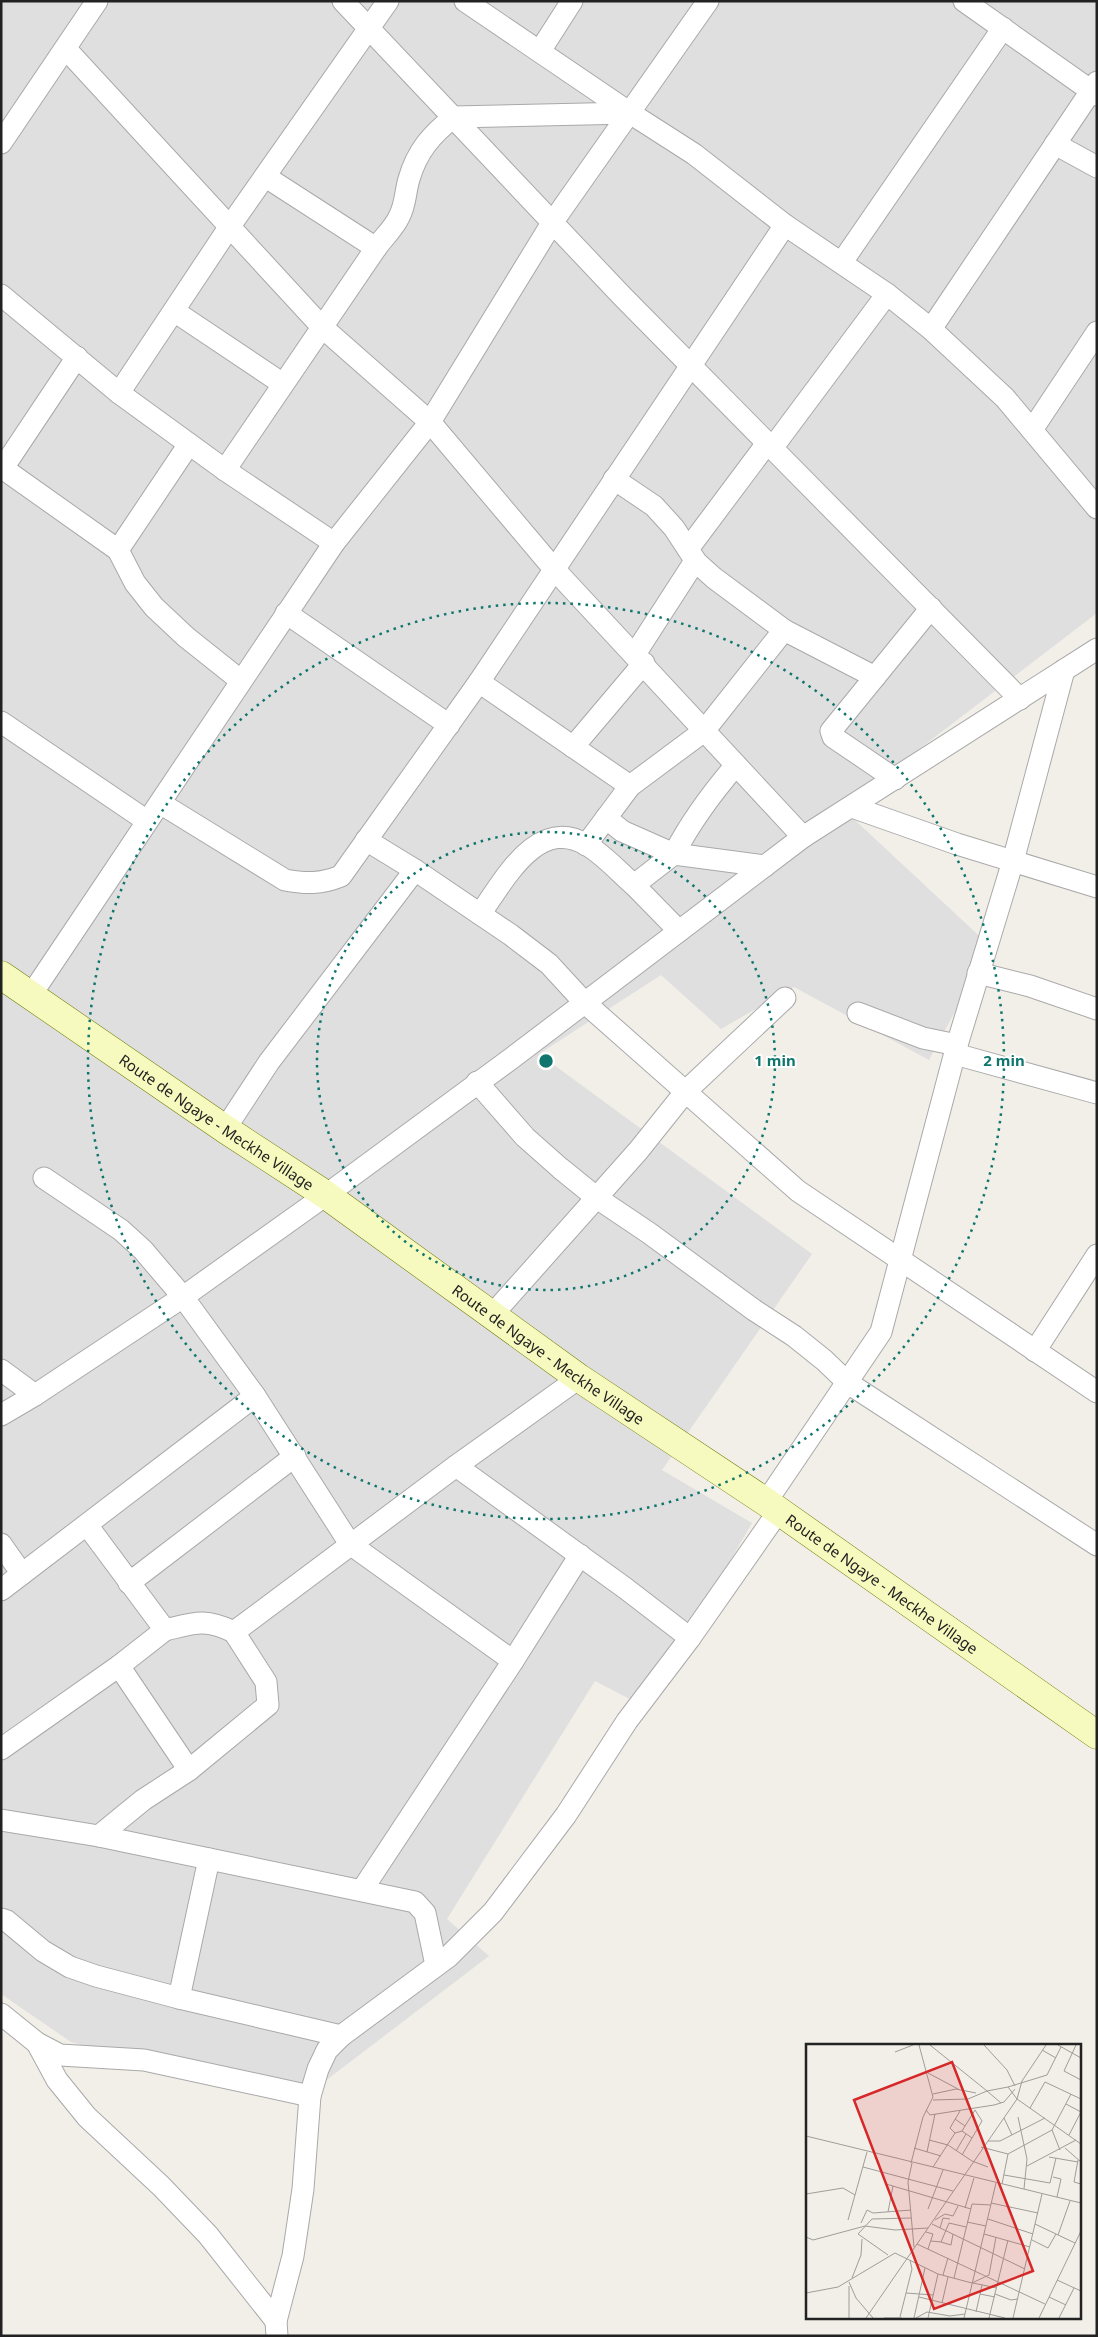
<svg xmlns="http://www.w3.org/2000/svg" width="1098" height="2337" viewBox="0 0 1098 2337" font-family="'Noto Sans',sans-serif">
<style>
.residential{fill:#e0dfdf}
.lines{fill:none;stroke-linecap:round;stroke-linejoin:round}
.street-casing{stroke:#a9a9a9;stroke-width:23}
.secondary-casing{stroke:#707d05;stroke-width:29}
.street{stroke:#fff;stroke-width:21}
.secondary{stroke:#f7fabf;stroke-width:28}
.ring{fill:none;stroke:#0f766e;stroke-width:2.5;stroke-dasharray:2.5 5}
.labels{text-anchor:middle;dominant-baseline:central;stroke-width:4;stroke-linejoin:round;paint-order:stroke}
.street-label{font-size:15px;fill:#222;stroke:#fff}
.inset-road{fill:none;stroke:#9f9d99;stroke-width:1}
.view{fill:#d62828;fill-opacity:0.15;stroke:#d62828;stroke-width:2.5}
.inset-edge{fill:none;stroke:#222;stroke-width:2.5}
.centre{fill:#0f766e;stroke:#fff;stroke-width:2.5}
.ring-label{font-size:15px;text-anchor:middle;font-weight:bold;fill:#0f766e;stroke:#fff;stroke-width:4;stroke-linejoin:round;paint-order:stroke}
</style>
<rect width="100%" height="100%" fill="#f2efe9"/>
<!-- residential -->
<path class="residential" d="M1,1h1096v612l-255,195 148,138 -61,114 -135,-73 -73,42 -60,-54 -122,79 273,200 -150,216 90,53 -107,184 -50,-26 -148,238 42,37 -194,148 -224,-62 -70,-48z"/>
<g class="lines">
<!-- street casing -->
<g class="street-casing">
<g id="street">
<path d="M343,1l279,295 398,403"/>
<path d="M465,1l165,112"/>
<path d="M964,1l133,94"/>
<path d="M66,49l256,278 108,95 124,147 249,268"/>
<path d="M540,51l32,-50"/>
<path d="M1,143l96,-142"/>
<path d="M1055,144l42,23"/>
<path d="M266,177l110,71"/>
<path d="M842,262l161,-234"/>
<path d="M1,295l118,98 106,77 109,73"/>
<path d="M174,311l109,73"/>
<path d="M931,329l166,-247"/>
<path d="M119,393l111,-167 158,-225"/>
<path d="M1032,430l65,-98"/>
<path d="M773,447l114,-153"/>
<path d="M1,467l117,83 17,33 19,24 32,30 54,43"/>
<path d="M3,468l74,-111"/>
<path d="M225,470l151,-222c7,-10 18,-20 23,-31 7,-13 6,-25 10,-38 8,-28 23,-45 45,-62l176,-4 64,41 91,71 102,69 44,35 74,69 92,110"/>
<path d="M614,479l40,27 20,22 21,32"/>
<path d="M688,549l80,-107"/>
<path d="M118,550l71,-106"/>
<path d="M286,613l163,112"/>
<path d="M635,654l60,-93 19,17 70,52"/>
<path d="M479,682l151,104 74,-55 80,-101 91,47"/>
<path d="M1,722l146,99"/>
<path d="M573,747l71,-84"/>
<path d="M895,779l-62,-42 -2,-6 100,-123"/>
<path d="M160,803l125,77c21,4 36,4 56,-4l138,-194 306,-457"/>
<path d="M852,807l105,37 140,43"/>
<path d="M606,818l16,13 52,23c17,-33 38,-61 62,-89"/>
<path d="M366,840l49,30 96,65 38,29 35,38 214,189 299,201"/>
<path d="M586,845l44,-59"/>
<path d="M634,885l45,46"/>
<path d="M480,914c24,-33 57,-99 107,-69 17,10 32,27 47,40l40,-31 91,12"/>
<path d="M978,973l52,13 67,23"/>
<path d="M31,995l303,-452 96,-121 122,-199 156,-222"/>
<path d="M858,1013l65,25 34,7"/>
<path d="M955,1054l142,39"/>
<path d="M477,1082l48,55 35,31 37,30 52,35 105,77 40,26 30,24 24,23 249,162"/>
<path d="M225,1129l44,-67 146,-192"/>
<path d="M44,1178l77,52 22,20 40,47 72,99 95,148 163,117"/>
<path d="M493,1314l145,-163 48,-60 99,-93"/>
<path d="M1035,1351l62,-96"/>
<path d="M1,1370l34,25"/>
<path d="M1,1415l34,-20 148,-98 143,-102 186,-137 291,-221 294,-188"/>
<path d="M456,1466l169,122 65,50"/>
<path d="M766,1502l115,-170 76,-287 56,-184 51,-191"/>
<path d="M87,1525l78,105c30,-7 39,-12 69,2"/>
<path d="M1,1544l21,30"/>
<path d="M129,1583l166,-127"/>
<path d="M1,1590l254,-194"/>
<path d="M165,1630l-46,36 70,104"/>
<path d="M1,1749l118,-83"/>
<path d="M1,1820l98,16 316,66 10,11 11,52"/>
<path d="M99,1836l44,-36 46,-30 79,-65 -2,-23 -32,-50 222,-166 123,-88"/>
<path d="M362,1890l151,-229 67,-106"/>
<path d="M1,1919l6,2 36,30 27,16 26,9 83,22 162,38"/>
<path d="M179,1998l30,-139"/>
<path d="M1,2014l36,29 23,12 84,5 166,36"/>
<path d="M37,2043l20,37 30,37 74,69 47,49 68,86"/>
<path d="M277,2336l-1,-15 17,-65 10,-67 7,-93 8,-27 9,-19 14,-14 107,-79 45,-45 73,-97 61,-94 63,-83 88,-126"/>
</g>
</g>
<!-- secondary casing -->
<g class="secondary-casing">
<g id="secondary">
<path id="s1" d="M1,975l224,154 101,66 253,183 187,124 331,233"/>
</g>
</g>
<!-- street -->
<use href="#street" class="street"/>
<!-- secondary -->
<use href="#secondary" class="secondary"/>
</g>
<!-- distance rings -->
<g class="ring">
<circle cx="546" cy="1061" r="229"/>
<circle cx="546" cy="1061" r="458"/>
</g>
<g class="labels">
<!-- street labels -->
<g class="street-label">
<text stroke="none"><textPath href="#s1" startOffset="261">Route de Ngaye - Meckhe Village</textPath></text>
<text stroke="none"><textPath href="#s1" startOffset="666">Route de Ngaye - Meckhe Village</textPath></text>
<text stroke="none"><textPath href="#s1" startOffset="1071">Route de Ngaye - Meckhe Village</textPath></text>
</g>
</g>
<!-- overview -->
<g transform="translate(806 2044)">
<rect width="275" height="275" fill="#f2efe9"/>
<path class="inset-road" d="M124,1l57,46 21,-4 9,12 64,45M178,1l23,25 8,16M252,1l23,13M270,1l-12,26 17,9M236,6l14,8M89,8l18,-7M122,29l30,16M202,43l39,-12 14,-28M127,50l23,-5 20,4M127,56l35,-1 19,-8 14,12M260,60l15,8M224,64l15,-26 36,17M120,66l4,5 64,-10 10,-3 11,-13M212,73l9,42 -3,30M198,74l8,17M149,75l10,7 -3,5M159,82l10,-16M246,86l8,20M149,89l7,-2 10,7M263,91l12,-23M0,92l275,67M123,96l19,5 24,16 16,6M182,97h12l45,-23M175,103l27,7M108,104l27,8M259,104l16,14M150,107l10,-17M121,108l8,-38M156,111l20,-34 -7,-11M243,113l29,5M272,116l-4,22 7,2M105,119l12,-46 10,-20 -14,-52M106,119l-4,19 6,65M221,122l49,-26M57,123l90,24M127,123l22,-34 -5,-5 10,-17M198,131l46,8 6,-25M247,133l8,2 -4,18M80,140l85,25M196,140l6,-30 44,-24 19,-36M0,150l37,-6 12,7M185,159l47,10M159,164l9,-30M122,165l15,-39M82,168l5,-26M182,175l45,15M42,176l19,-68M129,176l10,-6 8,2 5,-10M161,178l19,4M55,179l6,-13 6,3 38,-3M126,180l93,45M229,180l40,19M134,184l3,-10 7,1M120,188l7,2 -5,15M178,190l46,13M252,191l12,-34M0,193l7,3 52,-14 30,4 33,-2M226,196l16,8 8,-14M125,197l10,1 8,-19 17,4M135,198l10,3 2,-11M111,200l128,60M82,211l-30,-21 14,-15 39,-1M137,231l5,-17M46,234l9,-23 1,-16M148,234l18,-74 19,1M251,236l24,11M43,238l7,16 17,20M167,239l24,5M0,249l32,-6 57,-34 43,21 34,9 17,-8 7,-38M100,249l27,2M174,250l15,3M189,250l16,6 7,-1M113,253l86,21M243,253l17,8M136,259l6,-26M170,268l6,-27M94,273l12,-48 -2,-9M43,274v-32M60,274l151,-219 5,-18 24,-36M78,274h18M108,274l11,-50M110,274l11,-6 23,4 15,-2M122,274l10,-44M158,274l32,-135M183,274l19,-78M207,274l29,-124M233,274l42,-87M253,274l15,-30"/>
<path class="view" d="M146,18l81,209 -99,38 -80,-209z"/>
<rect width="275" height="275" class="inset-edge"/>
</g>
<circle cx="546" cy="1061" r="8" class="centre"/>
<g class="ring-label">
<text x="775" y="1066">1 min</text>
<text x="1004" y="1066">2 min</text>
</g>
<!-- border -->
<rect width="1098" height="2337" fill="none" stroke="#222222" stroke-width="5"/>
</svg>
